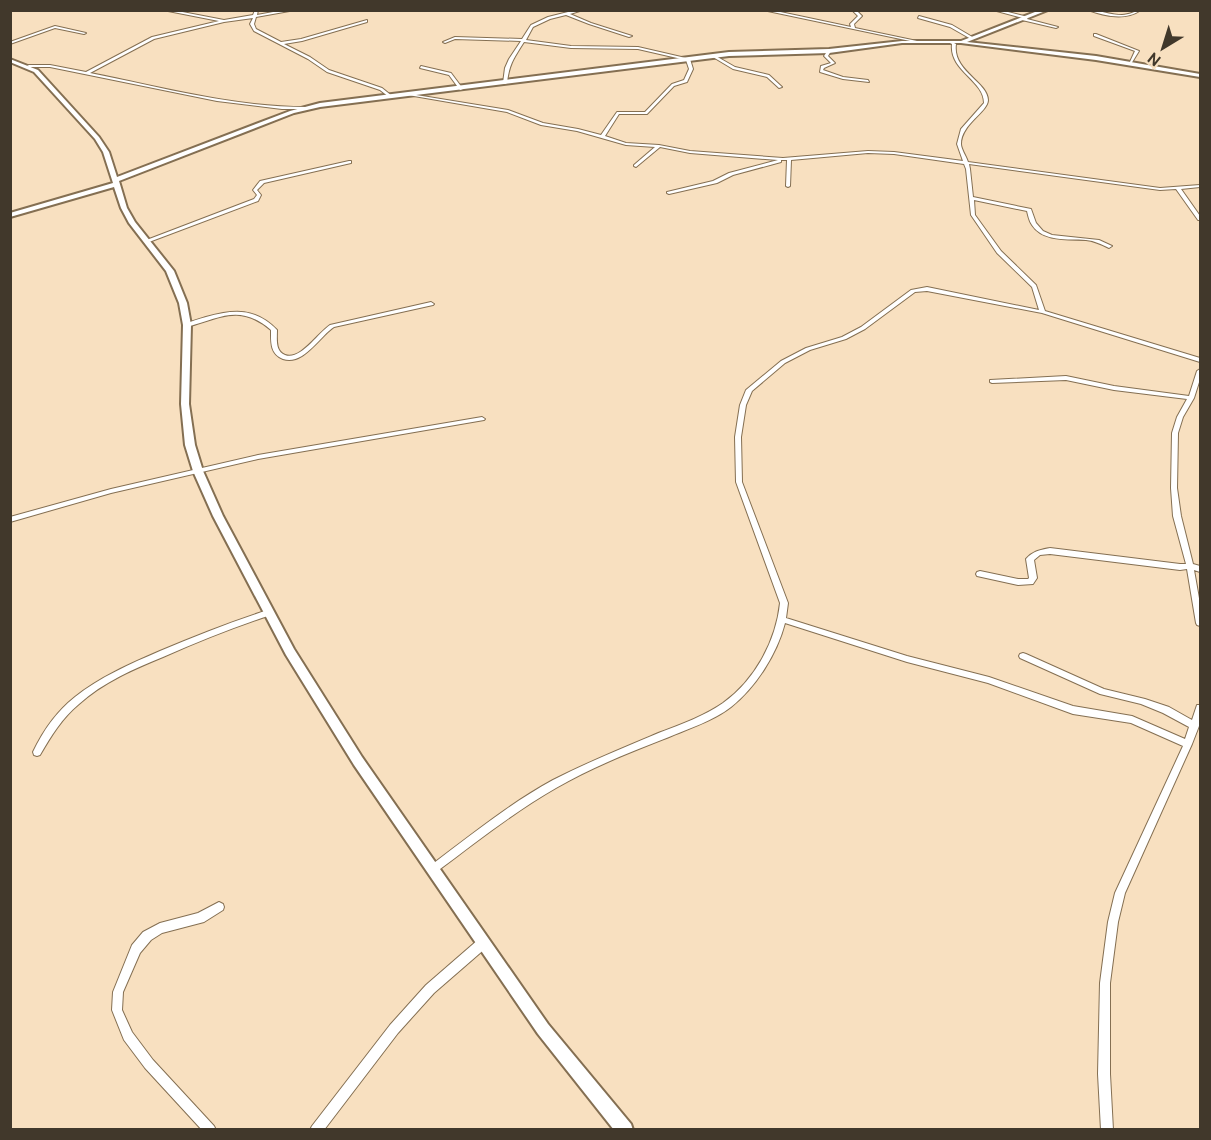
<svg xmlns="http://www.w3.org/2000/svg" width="1211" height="1140" viewBox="0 0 1211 1140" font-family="Cabin,sans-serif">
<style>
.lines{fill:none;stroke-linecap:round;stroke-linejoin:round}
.street-casing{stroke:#846f52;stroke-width:2}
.secondary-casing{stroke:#846f52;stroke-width:4}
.street{fill:#fff;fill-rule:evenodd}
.secondary{fill:#fff;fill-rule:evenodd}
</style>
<rect width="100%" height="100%" fill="#f8e0c0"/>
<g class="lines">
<!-- street casing -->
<g class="street-casing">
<g id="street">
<path d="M163,10h9l52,10 29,-5 2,-5h3l-1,5 27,-5h11l-39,7 -2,7 2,5 25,13 20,-3 66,-19v2l-65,19 -18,3 26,13 19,13 53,18 10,8 -3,1 -9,-7 -53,-18 -19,-13 -54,-28 -4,-7 3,-6 -29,4 -70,17 -64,34c71,14 143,34 216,34h1v2h-25l-65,-8 -167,-34h-21l-2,-1 2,-1h21l36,7 66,-35 67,-16z"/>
<path d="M576,10h7l-13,4 21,9 41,13 -3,1 -40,-13 -23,-9 -16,4 -17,8 -7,13 45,6 67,1 52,12 3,10 -6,13 -13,4 -27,28h-28l-14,22 21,7 33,2 31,6 93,7 85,-7 26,1 69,9 -6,-17 4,-15 23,-26c0,-23 -35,-32 -32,-59l-4,-2 2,-1 6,3c-4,27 32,38 32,56 0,12 -27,24 -27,44 0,5 5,12 7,18l192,26 40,-3v2l-19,2 19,27v4h-2l-22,-31 -16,1 -191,-26 1,5 3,28 58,12 5,14 7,8 9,4 47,5 13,6 -3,2c-8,-4 -14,-7 -23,-8 -18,-1 -43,2 -54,-15 -3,-4 -4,-10 -5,-14l-53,-11 1,15 26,36 35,34 9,26 155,47v4l-158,-49 -115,-22 -12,1 -50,37 -19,10 -36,11 -25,13 -33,28 -6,14 -5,32 1,45 46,121 -2,15 121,38 82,21 84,29 59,10 53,23 4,-12 -26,-14 -22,-9 -41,-10 -80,-36 -1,-2 1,-2 3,-1 3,1 78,35 41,10 24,8 23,13 5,-15h3l-1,21 -7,18 -67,149 -7,29 -8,61v91l3,56h-12l-3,-56 2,-91 8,-61 7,-29 68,-147 -52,-23 -58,-9 -85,-31 -81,-21 -122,-39c-8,31 -29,64 -54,84 -18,14 -41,21 -62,30 -38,15 -77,30 -113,51 -42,24 -81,55 -120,84l-3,2 -3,-2 -2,-3 2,-3c40,-30 79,-62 123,-86 35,-18 72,-33 108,-48 21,-8 43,-16 62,-29 32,-23 53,-62 57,-100l-44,-121 -1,-45 5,-32 6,-15 35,-29 25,-13 36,-11 19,-10 50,-37 16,-3 112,23 -7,-23 -35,-34 -26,-38 -5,-46 -2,-5 -70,-10 -26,-1 -77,7 -1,26 -2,1 -2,-1 1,-26h-6v2l-48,13 -16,8 -48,11 -2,-1v-1l46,-11 16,-8 49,-13 -88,-7 -30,-6 -24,20 -2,-1v-1l21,-18 -29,-2 -49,-14 -36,-6 -34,-13 -99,-17 2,-1 98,16 35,13 35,6 23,6 16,-23h28l27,-28 12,-4 5,-11 -3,-9 -48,-11 -67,-1 -47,-6c-10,16 -15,22 -17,41l-2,1 -2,-1 2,-15 4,-9 12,-18 -66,-2 -10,4 -2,-1 12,-5 67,2 9,-14 17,-8z"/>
<path d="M763,10h8l80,17 -1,-3 8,-8 -6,-6h4l6,6 -8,8 1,4 62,13 -2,1z"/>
<path d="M993,10h7l28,7 -1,2 31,8 -2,1 -34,-8 1,-2z"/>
<path d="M1088,10c11,0 22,5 34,5 7,0 13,-4 19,-5 -16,11 -36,6 -53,0z"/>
<path d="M919,16l33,9 22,13 -3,1 -21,-12 -32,-9z"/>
<path d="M55,26l31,7 -2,1 -29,-6 -45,16v-2z"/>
<path d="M1094,34h2l43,17 -8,13h-2l6,-13 -41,-15z"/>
<path d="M828,50l3,1 -3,5 7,7 -11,5 -1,2 20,7 25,3 1,2 -26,-3 -23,-7 1,-6 10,-3 -7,-7z"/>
<path d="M714,55l21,12 34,8 13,12 -3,1 -12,-11 -34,-8 -20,-12z"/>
<path d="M421,66l30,7 12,16 -3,1 -11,-15 -29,-7z"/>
<path d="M349,161h2v2l-87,20 -7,7 4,5 -3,6 -109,41 -5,-1 110,-42 3,-4 -4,-5 7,-9z"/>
<path d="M431,302l3,2 -1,1 -99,22c-15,10 -31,39 -51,32 -13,-5 -12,-17 -12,-29 -31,-26 -49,-13 -84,-3l-3,-2c7,-4 15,-6 22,-8 29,-8 49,-9 71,13 0,9 -2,21 8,25 15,6 33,-22 45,-30z"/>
<path d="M1200,369v10l-6,19 -11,19 -5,16 -1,55 4,28 12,48 7,2v6l-6,-2 6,34v22l-3,-1 -1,-2 -9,-54 -7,1 -130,-16 -10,1 -6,5 3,18 -4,6 -15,1 -41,-9 -1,-2 1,-2 3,-1 38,8h10l1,-1 -3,-19c7,-8 14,-9 24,-11l130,16h6l-13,-48 -2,-28 1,-55 5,-16 10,-18 -73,-9 -48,-10 -74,3 -2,-1v-2l76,-4 48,10 75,10 8,-25z"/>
<path d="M482,417l3,2 -1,1 -226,39 -147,34 -101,29v-5l101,-28 147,-34z"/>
<path d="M268,610l3,1 1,2 -1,2c-37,12 -72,26 -108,42 -29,12 -60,25 -84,47 -17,14 -28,32 -39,51l-3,1 -3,-1 -1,-3c10,-21 23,-40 42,-55 25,-20 55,-33 85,-46 35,-15 71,-29 108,-41z"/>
<path d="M219,902l4,2 1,3 -1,3 -19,12 -42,11 -11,7 -11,13 -17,39 -1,18 10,22 21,28 61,66 2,4h-14l-57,-62 -21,-28 -12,-30 1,-18 19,-47 11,-13 17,-9 38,-10z"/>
<path d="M483,938l4,1 1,4 -1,4 -53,46 -36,40 -74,97h-14l2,-4 78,-101 36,-40 53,-46z"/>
</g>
</g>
<!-- secondary casing -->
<g class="secondary-casing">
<path id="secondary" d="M1040,10h8l-81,32 129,14 104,18v3l-104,-17 -135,-17h-59l-73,10 -100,3 -409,51 -26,6 -175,68 8,27 8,14 39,49 13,32 4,22 -2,79 6,41 8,26 20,45 71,133 68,108 186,267 83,100 2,6h-19l-76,-96 -184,-269 -68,-110 -73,-139 -20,-45 -8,-26 -4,-41 2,-79 -4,-22 -13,-32 -37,-48 -8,-15 -7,-21 -104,30v-4l103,-30 -10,-31 -8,-13 -61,-67 -24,-10v-3l28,11 61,67 10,15 8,25 173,-66 30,-8 409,-51 100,-3 73,-8h59z"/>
</g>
<!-- street -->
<use href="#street" class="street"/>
<!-- secondary -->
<use href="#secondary" class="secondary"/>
</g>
<!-- border -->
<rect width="1211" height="1140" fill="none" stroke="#41382b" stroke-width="24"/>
<!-- north arrow -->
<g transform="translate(1163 48) rotate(218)" stroke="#f8e0c0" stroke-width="4.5" paint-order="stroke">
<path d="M0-4.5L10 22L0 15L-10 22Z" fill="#41382b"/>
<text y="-9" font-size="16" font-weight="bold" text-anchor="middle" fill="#41382b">N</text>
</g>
</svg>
